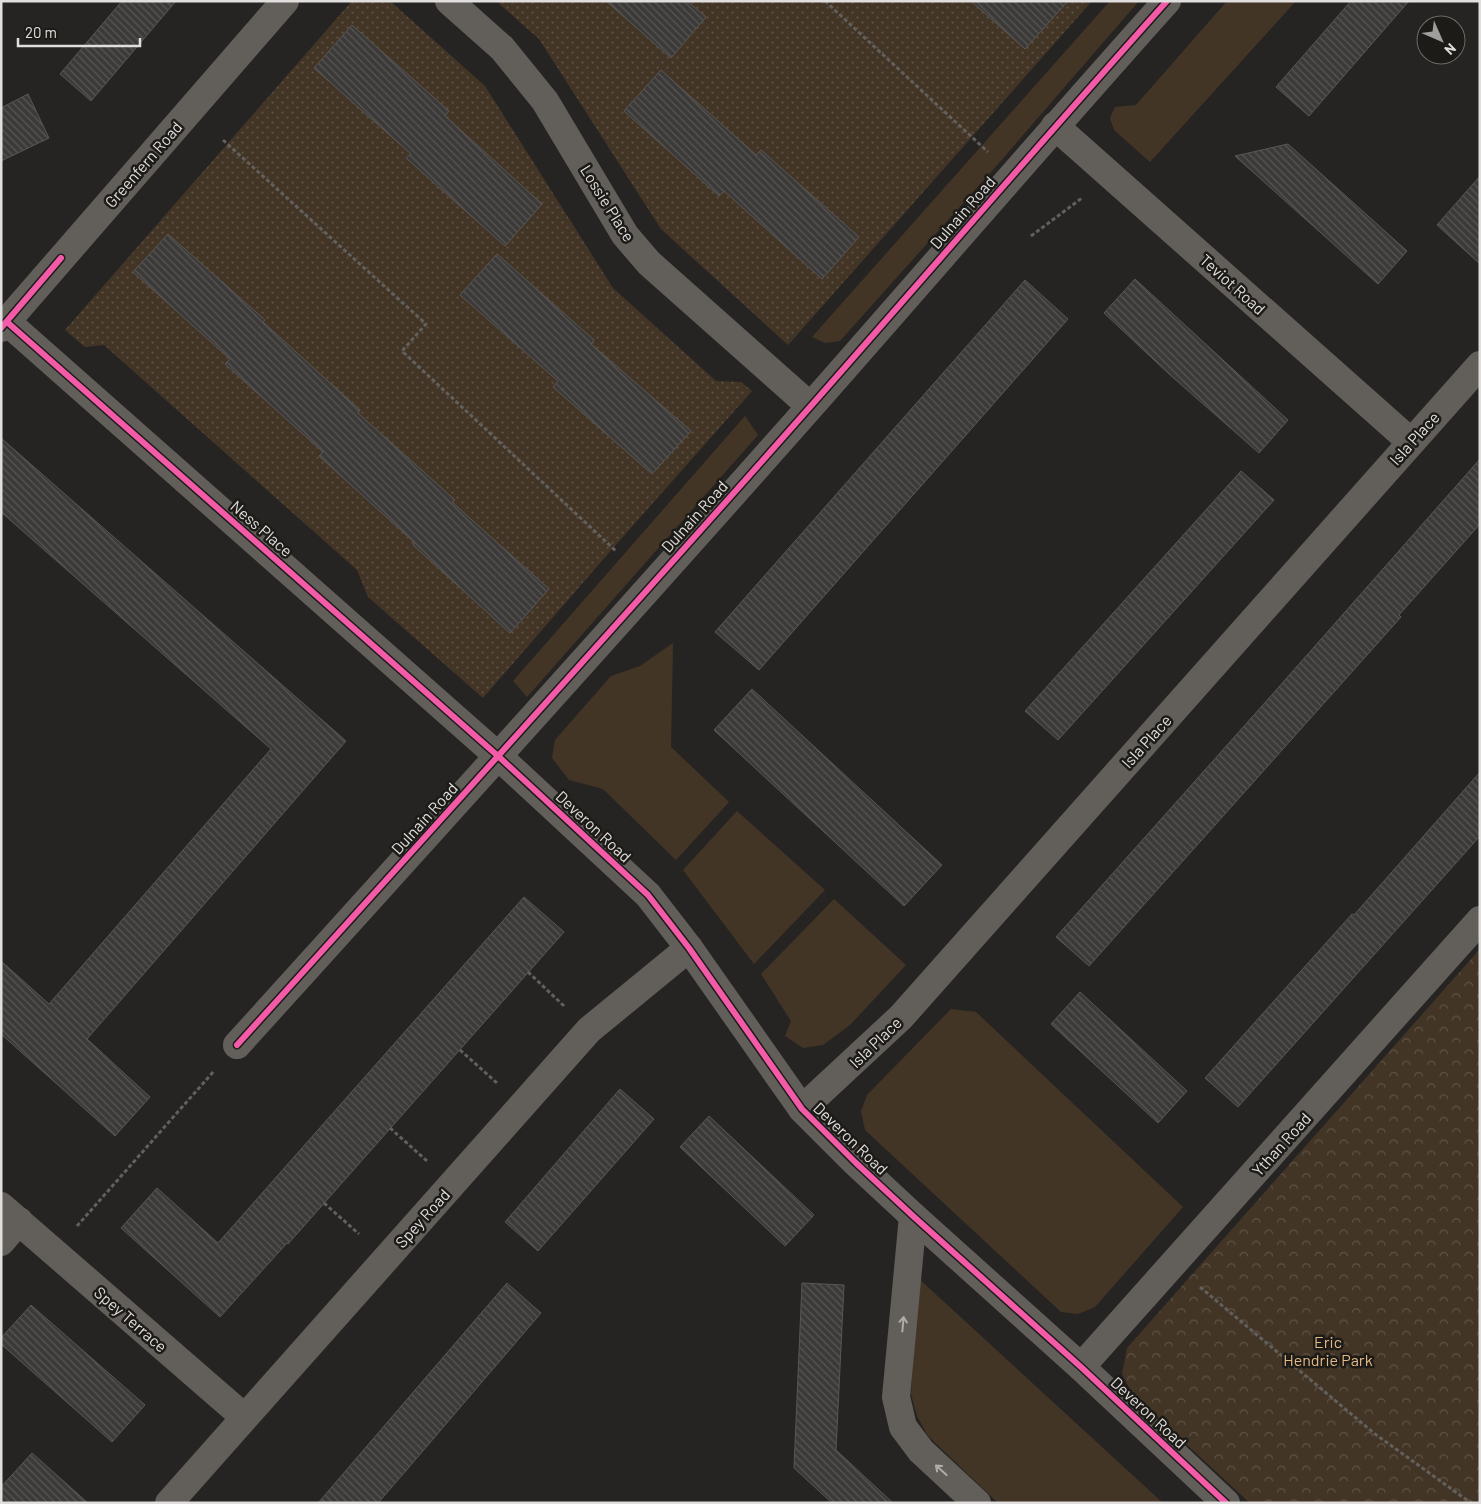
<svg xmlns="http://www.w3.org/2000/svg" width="1481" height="1504" viewBox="0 0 1481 1504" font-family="Barlow,sans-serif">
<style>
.grass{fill:#433526}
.park{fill:url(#park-crowns)}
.garden{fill:url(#garden-dots)}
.building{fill:url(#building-back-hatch);stroke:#595756}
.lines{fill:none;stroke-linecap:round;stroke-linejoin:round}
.path{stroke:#62605d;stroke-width:3;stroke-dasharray:4 2.5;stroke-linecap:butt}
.minor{stroke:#625f5a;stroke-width:28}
.cycleway-casing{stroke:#1d1b18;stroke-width:9}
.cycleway{stroke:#f35aa7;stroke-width:6}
.oneway{stroke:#aeaca9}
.labels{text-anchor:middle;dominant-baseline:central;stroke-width:5;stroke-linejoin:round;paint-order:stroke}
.street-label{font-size:16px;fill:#e1dfdd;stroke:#1d1b18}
.park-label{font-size:16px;fill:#e6b884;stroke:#1d1b18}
</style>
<defs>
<pattern id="park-crowns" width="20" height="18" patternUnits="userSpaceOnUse" patternTransform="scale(1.25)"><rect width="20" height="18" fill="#433526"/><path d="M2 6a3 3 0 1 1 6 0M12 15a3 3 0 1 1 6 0" fill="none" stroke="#5e5245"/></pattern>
<pattern id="garden-dots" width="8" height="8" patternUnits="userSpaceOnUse" patternTransform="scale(1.25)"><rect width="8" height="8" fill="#433526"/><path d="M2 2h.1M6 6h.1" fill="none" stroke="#5e5245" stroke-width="1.8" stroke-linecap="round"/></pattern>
<pattern id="building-back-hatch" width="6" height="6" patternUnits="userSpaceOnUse" patternTransform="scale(1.25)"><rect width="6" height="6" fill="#3b3a39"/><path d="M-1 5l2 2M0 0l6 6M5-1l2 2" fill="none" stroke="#575655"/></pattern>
</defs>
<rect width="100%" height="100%" fill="#262422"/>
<!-- grass -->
<g class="grass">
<path d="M1110,1h29l-140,162 -159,178 -15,2 -13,-6z"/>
<path d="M1227,1h69l-146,161 -36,-32 -4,-12 5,-11 21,-2z"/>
<path d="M745,416l13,19 -231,262 -14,-16z"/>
<path d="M673,643l-2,104 58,55 -53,58 -73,-71 -34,-9 -17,-22 3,-18 56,-64 29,-10z"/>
<path d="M737,811l88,79 -71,74 -71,-94z"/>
<path d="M834,899l72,66 -56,60 -27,20 -20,3 -18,-12 6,-15 -30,-47z"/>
<path d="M951,1009l25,3 207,195 -88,100 -17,7 -17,-2 -196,-182 -4,-19 6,-16z"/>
<path d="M918,1278l245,225h-165l-70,-67 -11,-20 -6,-22z"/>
</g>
<!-- park -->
<path class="park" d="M1480,949v554h-230l-117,-108 -11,-21 5,-26z"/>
<!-- garden -->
<g class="garden">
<path d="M352,1h38l95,85 128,202 103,93 25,1 11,9 -139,157 -130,150 -115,-101 -11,-27 -253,-225 -19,2 -20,-17z"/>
<path d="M496,1h596l-304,344 -127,-116 -122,-190z"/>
</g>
<!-- building -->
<g class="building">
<path d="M122,1h54l-85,100 -31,-27z"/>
<path d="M606,1h81l19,16 -35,41z"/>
<path d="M971,1h97l-43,48z"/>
<path d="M1351,1h58l-100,115 -33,-29z"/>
<path d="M352,25l97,86 -4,5 97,88 -37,42 -99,-88 5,-4 -97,-86z"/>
<path d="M661,70l95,85 5,-5 98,87 -37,42 -98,-88 -5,5 -95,-85z"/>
<path d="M28,94l21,44 -48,23v-53z"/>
<path d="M1288,144l119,107 -29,33 -143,-128z"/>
<path d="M1480,176v88l-43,-39z"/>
<path d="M168,234l97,86 -2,2 97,88 -2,3 97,87 -3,2 97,87 -39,44 -97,-88 2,-2 -96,-87 4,-4 -98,-88 5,-5 -97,-87z"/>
<path d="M497,254l97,86 -3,4 100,87 -39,43 -99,-87 5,-6 -98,-86z"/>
<path d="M1135,279l153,141 -29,33 -90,-79 -65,-61z"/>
<path d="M1025,280l43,39 -309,351 -44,-38z"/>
<path d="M1,438l345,303 -259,298 63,58 -35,39 -114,-102v-73l48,43 222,-255 -270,-237z"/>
<path d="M1480,459v65l-81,91 2,2 -312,349 -33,-29 214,-240z"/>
<path d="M1241,471l33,29 -216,240 -33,-29z"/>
<path d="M752,689l190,176 -38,41 -190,-176z"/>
<path d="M1480,772v64l-242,271 -33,-29 147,-164 2,1z"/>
<path d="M524,897l40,35 -276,312 -1,-1 -67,74 -99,-89 36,-40 61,55z"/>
<path d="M1080,992l107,99 -29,32 -107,-99z"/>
<path d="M620,1089l34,30 -116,132 -33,-29z"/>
<path d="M709,1116l105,99 -29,31 -105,-99z"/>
<path d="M507,1283l34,30 -137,160 -26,30h-60z"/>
<path d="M802,1283l42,2 -8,165 57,53h-61l-38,-35z"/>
<path d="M31,1305l114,100 -33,37 -111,-98v-6z"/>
<path d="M32,1453l56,50h-87v-16z"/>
</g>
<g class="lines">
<!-- path -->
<g class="path">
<path d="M825,1l163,151"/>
<path d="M223,140l203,184 -24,27 215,201"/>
<path d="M1031,236l51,-38"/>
<path d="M528,972l36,34"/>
<path d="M460,1050l37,33"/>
<path d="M390,1128l37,33"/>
<path d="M324,1203l35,31"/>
<path d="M77,1226l137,-155"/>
<path d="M1200,1287l175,147 96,69"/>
</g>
<!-- minor -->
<g class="minor">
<path d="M449,1l53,47 43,53 80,134 24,28 161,143"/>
<path d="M1055,126l356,316"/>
<path d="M7,322l491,434 150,139 41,53 113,161 54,54 57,53 168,151 145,136"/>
<path d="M1,328l284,-327"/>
<path d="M237,1045c192,-212 384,-424 573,-638 119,-135 236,-271 357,-406"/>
<path d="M802,1109l99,-92 579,-652"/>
<path d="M1,1206l243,211"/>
<path d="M913,1216l-17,181 7,30 18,24 56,52"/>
<path d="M1,1242l18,-21"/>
<path d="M1081,1367l399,-447"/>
<path d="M169,1503l420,-473 100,-82"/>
</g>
<!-- cycleway casing -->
<g class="cycleway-casing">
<g id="cycleway">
<path d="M7,322l491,434 150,139 41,53 113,161 54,54 57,53 168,151 145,136"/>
<path d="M1,328l60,-70"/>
<path d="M237,1045c192,-212 384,-424 573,-638 119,-135 236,-271 357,-406"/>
</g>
</g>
<!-- cycleway -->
<use href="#cycleway" class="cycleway"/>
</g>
<!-- one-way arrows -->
<defs><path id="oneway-shaft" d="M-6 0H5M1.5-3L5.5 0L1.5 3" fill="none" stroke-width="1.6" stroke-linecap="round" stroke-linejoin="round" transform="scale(1.25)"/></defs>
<g class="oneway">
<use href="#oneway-shaft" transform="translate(903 1324) rotate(-85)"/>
<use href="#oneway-shaft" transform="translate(941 1470) rotate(-138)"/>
</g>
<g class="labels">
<!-- street labels -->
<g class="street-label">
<text transform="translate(143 164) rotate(-49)">Greenfern Road</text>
<text transform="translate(608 203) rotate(58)">Lossie Place</text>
<text transform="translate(962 212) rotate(-49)">Dulnain Road</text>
<text transform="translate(1233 284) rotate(42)">Teviot Road</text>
<text transform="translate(1414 438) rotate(-48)">Isla Place</text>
<text transform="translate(694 516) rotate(-48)">Dulnain Road</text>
<text transform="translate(262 528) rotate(41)">Ness Place</text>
<text transform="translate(1146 741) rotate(-48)">Isla Place</text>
<text transform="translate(424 818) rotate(-48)">Dulnain Road</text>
<text transform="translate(594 826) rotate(43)">Deveron Road</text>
<text transform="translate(875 1042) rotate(-44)">Isla Place</text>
<text transform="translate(851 1138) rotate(44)">Deveron Road</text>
<text transform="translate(1281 1144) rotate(-48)">Ythan Road</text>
<text transform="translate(422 1218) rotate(-48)">Spey Road</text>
<text transform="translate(131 1319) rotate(41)">Spey Terrace</text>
<text transform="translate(1149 1412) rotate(43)">Deveron Road</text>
</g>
<!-- park labels -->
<g class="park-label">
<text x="1328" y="1341">Eric<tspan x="1328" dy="18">Hendrie Park</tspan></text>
</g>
</g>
<!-- border -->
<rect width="1481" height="1504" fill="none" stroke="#e1dfdd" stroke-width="5"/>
<!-- north arrow -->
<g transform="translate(1441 40) rotate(135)"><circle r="24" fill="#1d1b18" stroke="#6b6967"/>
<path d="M0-4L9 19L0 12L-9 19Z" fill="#a09e9c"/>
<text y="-8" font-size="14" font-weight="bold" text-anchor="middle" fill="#e1dfdd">N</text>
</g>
<!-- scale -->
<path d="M18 38v8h122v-8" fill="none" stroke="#e1dfdd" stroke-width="2.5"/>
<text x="25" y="38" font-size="15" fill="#e1dfdd" stroke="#1d1b18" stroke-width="4" paint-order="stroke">20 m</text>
</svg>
